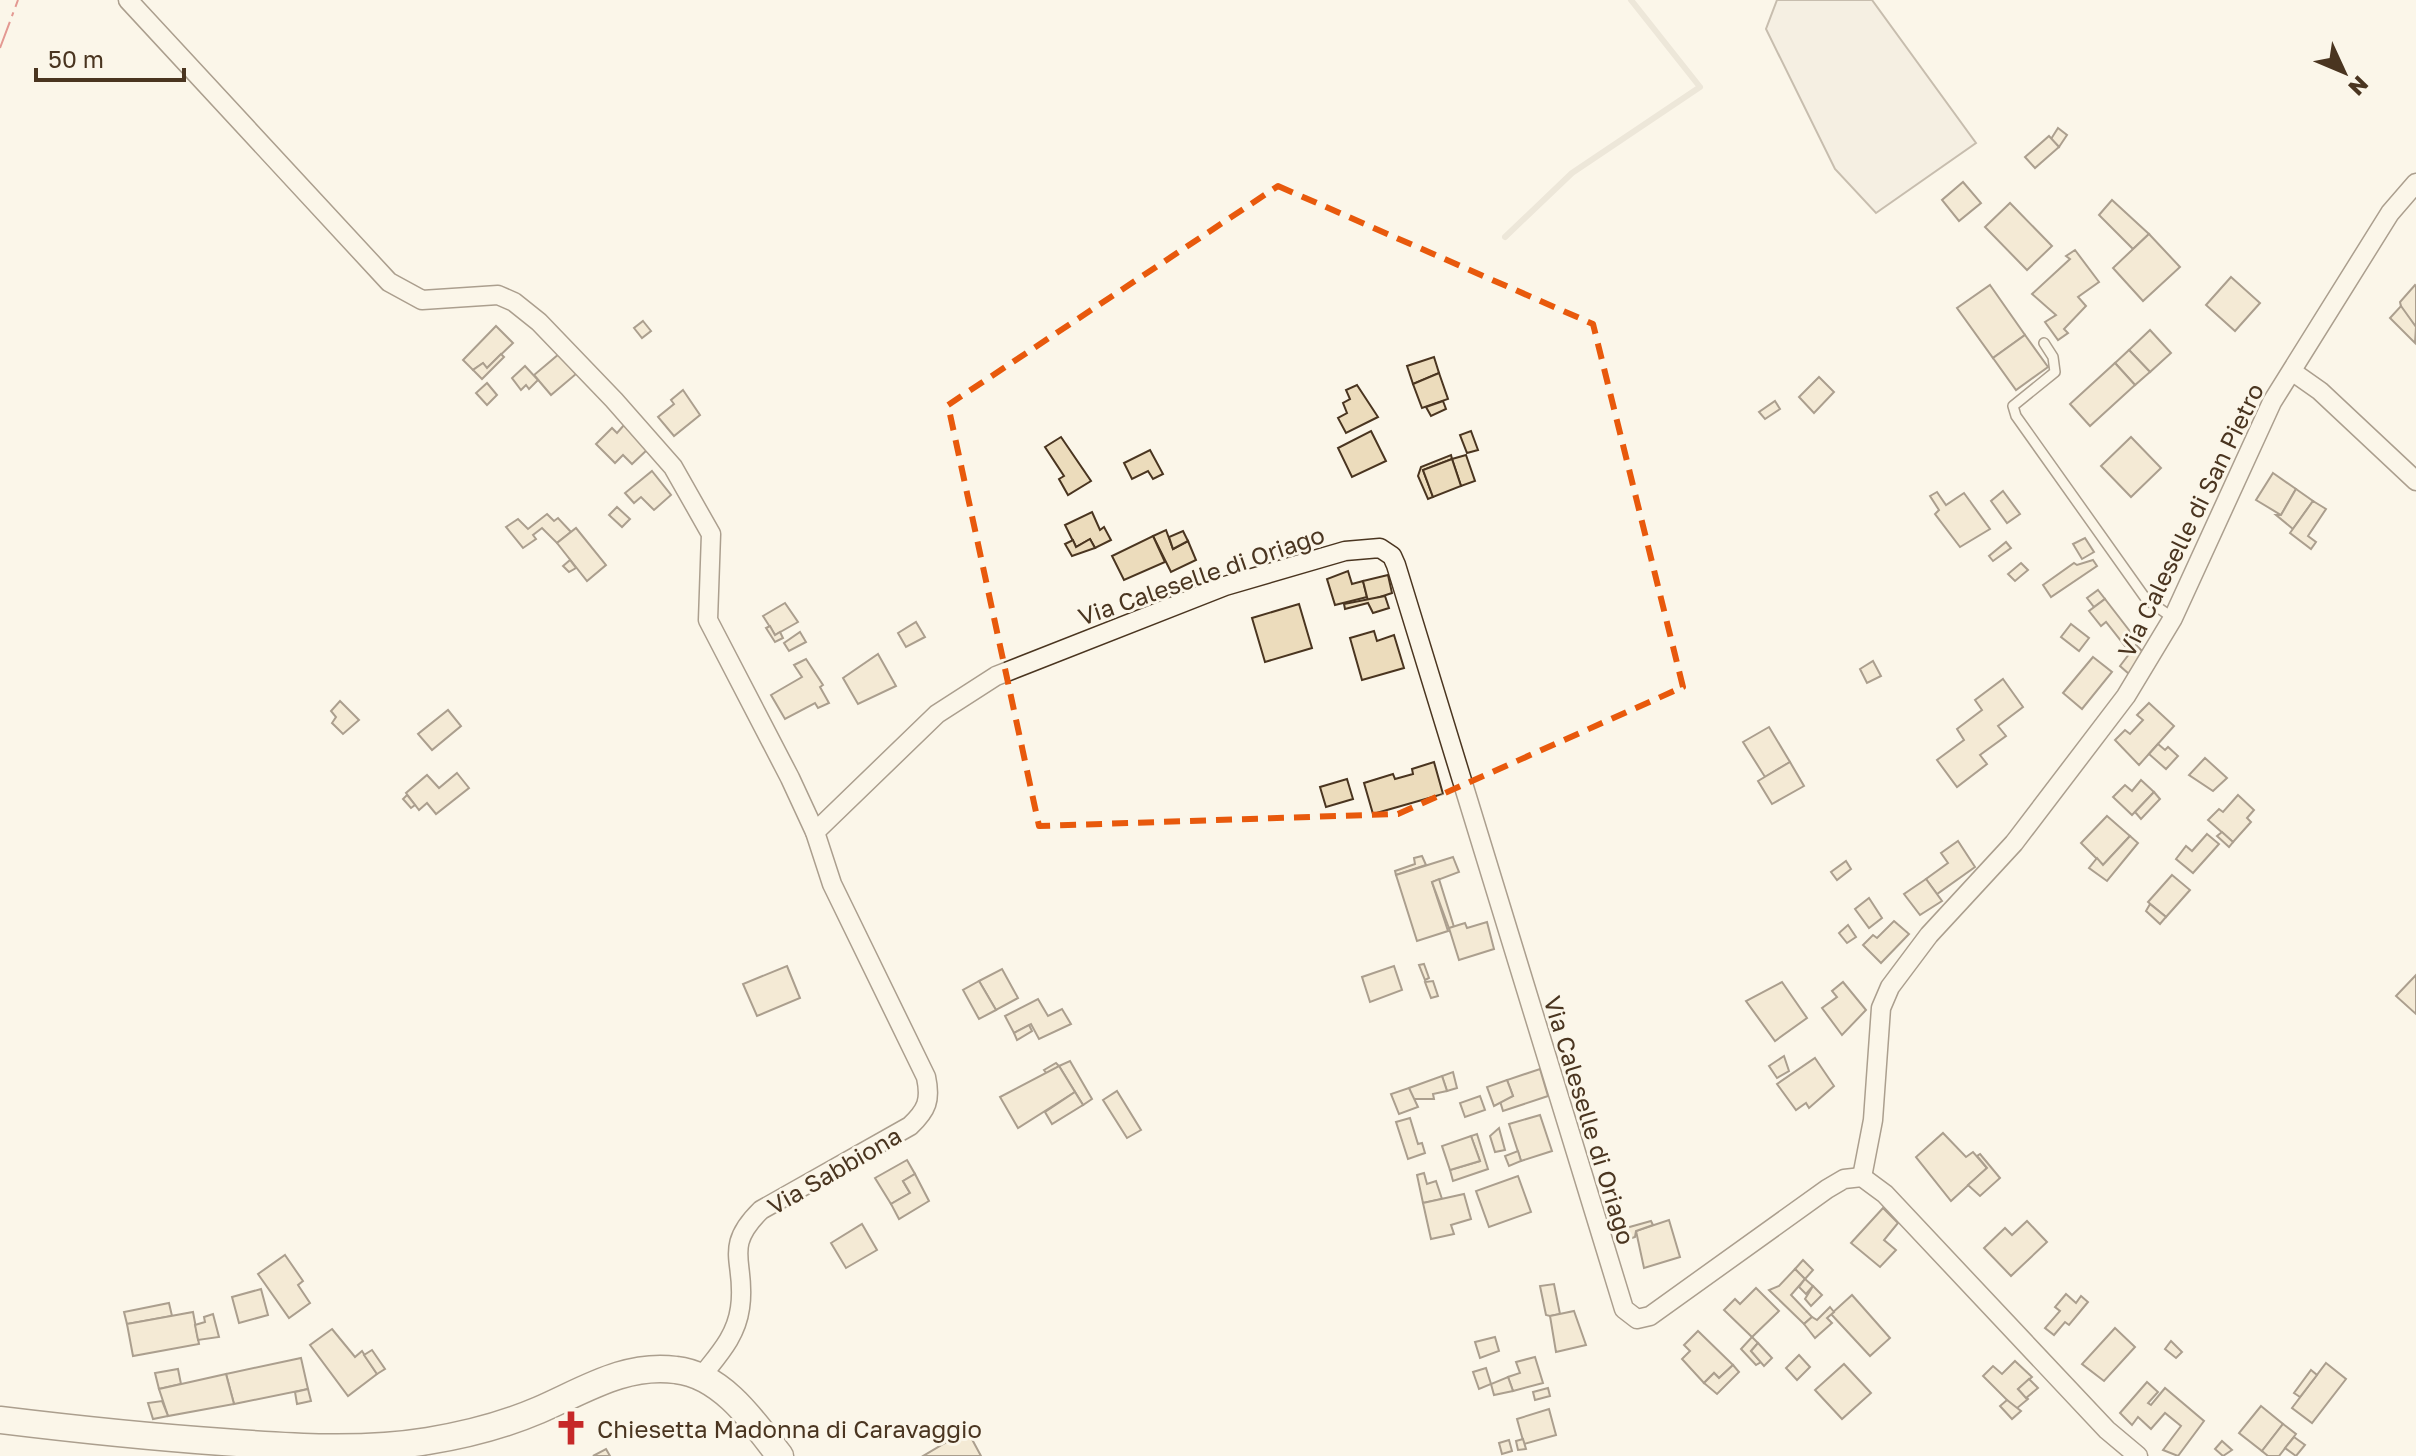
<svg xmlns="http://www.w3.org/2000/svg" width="2416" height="1456" viewBox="0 0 2416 1456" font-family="'Golos Text',sans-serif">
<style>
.green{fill:#ede6d9;stroke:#887966;stroke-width:2}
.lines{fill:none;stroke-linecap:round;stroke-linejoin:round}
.stream{stroke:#dcd4c6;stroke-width:6}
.building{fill:#ecdcbc;stroke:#4a3520;stroke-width:2}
.lane-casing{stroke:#4a3520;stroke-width:12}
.street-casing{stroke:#4a3520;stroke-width:21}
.secondary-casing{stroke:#4a3520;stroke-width:29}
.lane{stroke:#fbf6e9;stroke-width:9}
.street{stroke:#fbf6e9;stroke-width:18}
.secondary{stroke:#fbf6e9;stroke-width:26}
.power{stroke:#c62828;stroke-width:2;stroke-dasharray:28 6 4 6;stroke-linecap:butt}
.marked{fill:none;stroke:#e8590c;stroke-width:6;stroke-dasharray:16 10;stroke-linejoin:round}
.labels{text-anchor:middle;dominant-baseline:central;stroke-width:6;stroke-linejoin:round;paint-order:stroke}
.street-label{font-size:24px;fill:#4a3520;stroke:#fbf6e9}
.poi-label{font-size:24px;fill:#4a3520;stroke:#fbf6e9;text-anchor:start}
</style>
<rect width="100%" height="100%" fill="#fbf6e9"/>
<!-- green -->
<path class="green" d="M1777,0h95l104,143 -100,70 -41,-44 -69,-140z"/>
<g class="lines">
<!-- stream -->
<path class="stream" d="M1505,237l67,-64 128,-86 -69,-87"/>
</g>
<!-- building -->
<g class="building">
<path d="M2058,128l9,7 -8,12 -8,-8z"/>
<path d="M2049,136l10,11 -24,21 -10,-11z"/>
<path d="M1963,182l18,21 -22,18 -17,-21z"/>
<path d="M2112,200l37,34 -16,15 -34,-34z"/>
<path d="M2010,203l42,43 -25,24 -42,-43z"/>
<path d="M2149,234l31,33 -37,34 -30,-33z"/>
<path d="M2075,250l24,32 -21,15 8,9 -22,23 4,4 -10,7 -13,-18 11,-7 -24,-21 38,-35 -4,-3z"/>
<path d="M2231,277l29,26 -25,28 -29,-26z"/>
<path d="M1990,285l35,50 -32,23 -36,-50z"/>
<path d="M2415,285l1,1v41l-14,-16 -2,-9z"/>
<path d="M2401,306l15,21 -1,16 -25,-25z"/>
<path d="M643,321l8,10 -9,7 -8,-10z"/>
<path d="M496,326l17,17 -26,25 -4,-5 -10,7 -10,-10z"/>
<path d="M2150,330l21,23 -21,19 -21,-22z"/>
<path d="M2025,335l23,32 -32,23 -23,-32z"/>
<path d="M2129,350l21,22 -15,13 -20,-22z"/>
<path d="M501,354l3,3 -22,22 -9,-9 10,-7 4,5z"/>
<path d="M559,354l17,20 -25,21 -17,-20z"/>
<path d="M1434,357l5,16 -26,11 -6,-18z"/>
<path d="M2115,363l20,22 -45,41 -20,-22z"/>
<path d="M525,366l13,14 -9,9 -3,-4 -5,5 -9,-12z"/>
<path d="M1439,373l9,26 -26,9 -9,-24z"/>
<path d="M1819,377l15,15 -20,21 -15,-16z"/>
<path d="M487,383l10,12 -10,10 -11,-12z"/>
<path d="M1357,385l21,32 -32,16 -8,-15 9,-5 -4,-10 7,-4 -4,-9z"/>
<path d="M683,390l17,25 -26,21 -16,-19 16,-13 -3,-4z"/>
<path d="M1443,401l3,8 -15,7 -5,-9z"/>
<path d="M1775,401l5,8 -15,10 -6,-7z"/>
<path d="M624,425l24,24 -16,15 -9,-9 -8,8 -19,-19 16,-16 5,5z"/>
<path d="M1371,431l15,30 -34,16 -14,-29z"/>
<path d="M1471,431l7,19 -11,3 -7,-18z"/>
<path d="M1061,437l30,44 -23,14 -9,-16 5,-3 -19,-29z"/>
<path d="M2131,437l30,31 -30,29 -30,-31z"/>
<path d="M1150,450l13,24 -10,5 -5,-8 -16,8 -8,-16z"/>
<path d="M1451,455l1,4 -29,11 10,27 -5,2 -10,-23 3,-9z"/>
<path d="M1466,455l9,26 -14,5 -9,-27z"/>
<path d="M1452,459l9,27 -28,11 -10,-27z"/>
<path d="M652,471l19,24 -17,15 -13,-13 -7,6 -9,-10z"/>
<path d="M2273,473l23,16 -15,26 -25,-15z"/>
<path d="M2296,489l17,12 -20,28 -17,-14h5z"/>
<path d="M2003,491l17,23 -13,9 -16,-22z"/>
<path d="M1937,492l9,13 18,-12 26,36 -30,18 -25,-33 4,-4 -9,-14z"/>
<path d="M2313,501l13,8 -18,27 8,6 -5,7 -21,-16z"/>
<path d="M617,507l13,12 -8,8 -13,-12z"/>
<path d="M1092,512l8,18 4,-3 7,13 -16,8 -5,-9 -14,8 -11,-22z"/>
<path d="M547,514l7,7 4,-3 13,14 -14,11 -15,-15 -9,7 3,4 -13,9 -17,-21 12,-8 10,10z"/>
<path d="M576,528l30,37 -19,16 -30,-38z"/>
<path d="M1166,530l7,19 15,-8 8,19 -25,12 -18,-36z"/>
<path d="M1183,531l5,10 -15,8 -4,-12z"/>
<path d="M1153,536l12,26 -41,18 -12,-24z"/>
<path d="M2085,538l9,14 -12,7 -9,-15z"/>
<path d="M1090,539l5,9 -23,8 -7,-12 8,-4 3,7z"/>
<path d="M2006,542l5,6 -18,13 -4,-5z"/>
<path d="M570,560l6,8 -7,4 -6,-6z"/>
<path d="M2093,560l4,6 -46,31 -8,-12 31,-22 3,2z"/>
<path d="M2021,563l7,7 -13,11 -7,-7z"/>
<path d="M1348,571l4,13 11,-3 4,16 -32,8 -8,-26z"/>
<path d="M1388,575l4,18 -24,8 -5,-20z"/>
<path d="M2098,590l7,9 -11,8 -7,-9z"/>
<path d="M1385,596l4,12 -16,5 -5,-10 -23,6 -1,-5z"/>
<path d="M2105,599l34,44 -10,8 -23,-29 -5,4 -12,-15z"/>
<path d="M785,603l13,19 -23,13 -12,-19z"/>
<path d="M1299,604l13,44 -47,14 -13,-44z"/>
<path d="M916,622l9,15 -19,10 -8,-14z"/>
<path d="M2071,624l18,14 -10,13 -18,-14z"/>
<path d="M770,626l5,9 5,-3 3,6 -8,4 -9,-14z"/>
<path d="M1374,631l3,10 17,-6 10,33 -42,12 -12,-42z"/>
<path d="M800,632l6,10 -17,9 -5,-8z"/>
<path d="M2136,645l7,7 -14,22 -9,-8z"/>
<path d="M878,654l18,32 -38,18 -15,-26z"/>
<path d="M2093,657l19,15 -30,37 -19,-16z"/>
<path d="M806,659l17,26 -3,2 9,16 -11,5 -3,-5 -30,16 -14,-24 31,-18 -8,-12z"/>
<path d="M1873,661l8,15 -14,7 -7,-14z"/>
<path d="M2003,679l20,28 -25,19 8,10 -26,19 7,9 -30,23 -20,-27 27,-20 -7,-11 25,-19 -7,-10z"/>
<path d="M340,701l19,19 -16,14 -11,-11 4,-6 -5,-6z"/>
<path d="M2149,703l25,23 -35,39 -24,-25 10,-10 5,4 13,-14 -6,-5z"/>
<path d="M448,710l13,16 -29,24 -14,-16z"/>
<path d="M1769,727l21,35 -25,15 -22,-35z"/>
<path d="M2158,744l7,6 3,-3 10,9 -12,13 -17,-15z"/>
<path d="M2205,758l22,20 -14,13 -24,-16z"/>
<path d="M1434,762l9,32 -70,20 -9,-31 29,-9 2,5 18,-5 -1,-5z"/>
<path d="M1790,762l14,24 -32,18 -14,-23z"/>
<path d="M457,773l12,15 -33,26 -9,-11 -8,7 -13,-17 21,-18 12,13z"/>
<path d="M1347,779l6,20 -27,8 -6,-20z"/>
<path d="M2141,780l13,12 -22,23 -19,-18 12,-12 7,6z"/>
<path d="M2154,792l6,7 -19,20 -6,-7z"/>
<path d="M407,795l8,10 -4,3 -8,-9z"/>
<path d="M2238,795l16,15 -7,8 4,4 -18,20 -25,-22 11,-11 4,3z"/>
<path d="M2107,816l23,20 -27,29 -22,-22z"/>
<path d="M2222,832l11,10 -4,5 -12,-11z"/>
<path d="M2207,834l12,10 -26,29 -17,-14 10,-13 6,5z"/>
<path d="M2130,836l8,7 -31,38 -18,-13 8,-10 6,7z"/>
<path d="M1958,841l17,26 -38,27 -11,-15 22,-16 -7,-10z"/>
<path d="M1422,856l4,9 -30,10 -1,-4 20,-7 -1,-6z"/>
<path d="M1453,857l6,15 -27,10 16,49 -31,10 -21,-66z"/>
<path d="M1846,861l5,8 -14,11 -6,-8z"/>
<path d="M2172,875l18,15 -24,27 -18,-15z"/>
<path d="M1439,879l15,48 -4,4 -18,-49z"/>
<path d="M1926,879l16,22 -22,14 -16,-21z"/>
<path d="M1869,898l13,20 -13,10 -14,-19z"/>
<path d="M2150,904l16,13 -6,7 -14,-13z"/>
<path d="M1894,921l15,13 -28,29 -18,-18 10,-10 4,3z"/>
<path d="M1487,922l7,27 -35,11 -10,-32 16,-5 2,5z"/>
<path d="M1848,925l8,12 -9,6 -8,-10z"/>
<path d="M1424,964l5,14 -4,2 -6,-15z"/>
<path d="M787,966l13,32 -43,18 -14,-32z"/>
<path d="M1394,966l8,24 -32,12 -8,-25z"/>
<path d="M1002,969l16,29 -22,12 -17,-29z"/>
<path d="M2416,975v39l-20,-18z"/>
<path d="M979,981l17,29 -17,9 -16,-29z"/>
<path d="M1433,981l5,15 -7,2 -6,-16z"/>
<path d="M1782,982l25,36 -32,23 -29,-40z"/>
<path d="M1843,982l23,28 -24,25 -20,-27 15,-11 -5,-6z"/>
<path d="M1038,999l10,17 14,-7 9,15 -32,15 -8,-15 -17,9 -9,-17z"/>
<path d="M1029,1025l3,6 -15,9 -3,-7z"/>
<path d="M1784,1056l5,15 -12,7 -8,-12z"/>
<path d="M1815,1058l19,28 -25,22 -3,-5 -10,7 -19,-26z"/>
<path d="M1070,1061l22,38 -9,6 -24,-39z"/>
<path d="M1056,1063l3,3 -12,8 -3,-4z"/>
<path d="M1059,1066l16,26 -57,36 -18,-31z"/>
<path d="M1540,1069l8,27 -45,15 -3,-10 13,-5 -6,-16z"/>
<path d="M1453,1072l4,16 -10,3 -5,-15z"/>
<path d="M1442,1076l5,15 -14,3 1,5h-22l-3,-11z"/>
<path d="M1507,1080l6,16 -19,10 -7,-19z"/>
<path d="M1409,1088l9,19 -19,7 -8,-20z"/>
<path d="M1117,1091l24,39 -14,8 -24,-38z"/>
<path d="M1075,1092l8,13 -31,19 -7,-12z"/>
<path d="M1480,1096l5,14 -20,7 -5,-14z"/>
<path d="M1540,1115l12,36 -31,10 -12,-37z"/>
<path d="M1410,1118l8,26 4,-1 3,10 -17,6 -12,-37z"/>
<path d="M1499,1128l6,22 -10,2 -5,-16z"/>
<path d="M1943,1133l23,24 7,-5 14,16 -36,33 -35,-44z"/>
<path d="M1477,1134l11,35 -35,12 -3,-11 30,-9 -9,-25z"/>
<path d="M1471,1136l9,25 -30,9 -8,-24z"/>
<path d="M1518,1151l3,10 -12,5 -4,-10z"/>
<path d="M1980,1154l20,24 -20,18 -12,-11 19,-17 -10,-12z"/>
<path d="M907,1160l8,14 -12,7 7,12 -19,11 -16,-26z"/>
<path d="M1424,1173l3,11 9,-3 6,18 -19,4 -6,-28z"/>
<path d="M915,1174l14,27 -30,18 -8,-15 19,-11 -7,-12z"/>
<path d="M1518,1176l13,36 -42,15 -13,-36z"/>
<path d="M1464,1194l7,25 -20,6 3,9 -23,5 -8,-36z"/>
<path d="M1883,1208l15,15 -14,17 12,10 -16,17 -29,-24z"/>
<path d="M1669,1220l11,37 -36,11 -8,-37z"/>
<path d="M1651,1221l2,4 -17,6 -1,6 -6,2 -3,-11z"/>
<path d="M2027,1221l20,21 -36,34 -27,-28 21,-20 7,7z"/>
<path d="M862,1224l15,26 -31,18 -15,-25z"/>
<path d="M285,1255l18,26 -5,4 12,18 -21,15 -31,-44z"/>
<path d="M1803,1260l10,10 -8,9 -10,-10z"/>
<path d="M1795,1269l10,10 -14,16 21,22 -8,7 -35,-34 10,-4z"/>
<path d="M1805,1279l8,7 -7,8 -7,-7z"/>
<path d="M1554,1284l6,30 -10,2 -4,-1 -6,-29z"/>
<path d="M1813,1286l9,9 -11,11 -6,-7z"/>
<path d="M1756,1288l23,23 -27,26 -28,-27 11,-11 5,5z"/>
<path d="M261,1289l7,26 -29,8 -7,-26z"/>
<path d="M2066,1294l10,9 5,-7 7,6 -19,23 -4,-3 -11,13 -9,-7 15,-17 -5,-4z"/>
<path d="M1852,1295l38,43 -20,18 -39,-42z"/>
<path d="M169,1303l3,13 -45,8 -3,-12z"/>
<path d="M1830,1307l4,5 -7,6 5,5 -17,15 -11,-14 8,-7 5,3z"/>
<path d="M1574,1311l12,34 -30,7 -6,-36z"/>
<path d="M193,1312l6,32 -66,12 -6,-32z"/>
<path d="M213,1314l6,23 -21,3 -3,-15 10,-3 -1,-5z"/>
<path d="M2115,1328l20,19 -31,34 -22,-17z"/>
<path d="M332,1329l23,28 7,-6 15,23 -29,22 -38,-51z"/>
<path d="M1698,1331l35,34 -14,13 -5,-5 -10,10 -22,-24 8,-8 -6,-6z"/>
<path d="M1495,1337l4,14 -19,7 -5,-16z"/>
<path d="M1752,1337l6,6 -7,8 10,11 -5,3 -15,-16z"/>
<path d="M2171,1341l11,11 -6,6 -11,-9z"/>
<path d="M1758,1343l14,15 -8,8 -13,-15z"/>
<path d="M372,1350l13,19 -8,5 -13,-19z"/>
<path d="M1799,1355l11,12 -13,13 -11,-12z"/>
<path d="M1535,1357l8,26 -30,8 -5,-14 12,-4 -4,-11z"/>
<path d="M301,1358l7,31 -74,15 -8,-30z"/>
<path d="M2015,1361l17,16 -14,12 10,10 -12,10 -33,-33 10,-10 9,8z"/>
<path d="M2326,1363l20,16 -34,44 -20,-15z"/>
<path d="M1844,1364l27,29 -29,26 -27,-29z"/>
<path d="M1733,1365l6,7 -22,22 -13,-11 10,-10 5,5z"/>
<path d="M1486,1368l5,16 -12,5 -6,-17z"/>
<path d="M178,1369l3,15 -22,5 -4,-16z"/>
<path d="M2311,1370l6,5 -17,22 -6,-4z"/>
<path d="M226,1374l8,30 -66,12 -9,-27z"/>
<path d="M1508,1377l5,14 -19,4 -3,-11z"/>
<path d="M2029,1379l9,9 -12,10 -8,-9z"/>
<path d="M2147,1382l11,10 -10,11 3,2 14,-17 39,33 -26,35 -15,-6 18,-24 -16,-13 -14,16 -13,-12 -6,8 -12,-12z"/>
<path d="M1548,1388l2,8 -15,4 -2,-8z"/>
<path d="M308,1389l3,12 -14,3 -2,-12z"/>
<path d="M2007,1400l14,11 -9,8 -12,-13z"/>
<path d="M162,1401l6,15 -15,3 -5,-16z"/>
<path d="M2261,1406l22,18 -21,27 -23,-18z"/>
<path d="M1549,1409l7,26 -32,9 -7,-25z"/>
<path d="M2283,1424l13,10 -17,22h-11l-6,-5z"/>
<path d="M967,1430l14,26h-58z"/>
<path d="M2294,1437l11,8 -9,11 -11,-8z"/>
<path d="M1523,1439l3,10 -8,1 -2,-9z"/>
<path d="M1509,1440l3,11 -10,3 -3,-11z"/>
<path d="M2222,1441l10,9 -9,6 -8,-7z"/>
<path d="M606,1449l4,7h-17z"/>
</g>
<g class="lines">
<!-- lane casing -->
<g class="lane-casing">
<path id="lane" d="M2044,343l9,14 2,15 -42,34 3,10 130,183 27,19"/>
</g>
<!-- street casing -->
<g class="street-casing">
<g id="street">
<path d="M128,0l261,282 33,18 76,-5 16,7 25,20 75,78 59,67 38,67 -3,86 82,158 25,54 17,52 94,193c5,23 1,33 -16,49l-149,84c-40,39 -14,52 -21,98 -4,29 -22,47 -39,69"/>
<path d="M2293,372l27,19 96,90"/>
<path d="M815,832l122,-118 59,-38 229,-90 120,-35 35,-3 12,8 4,9 228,744 13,10 13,-3 177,-127 17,-10 18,-2 23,17 222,236 31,26"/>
<path d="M1862,1177l11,-57 8,-112 9,-21 39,-52 85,-92 112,-147 47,-78 99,-216 118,-189 26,-30"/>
</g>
</g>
<!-- secondary casing -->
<g class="secondary-casing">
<path id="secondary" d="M0,1420c74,9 148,17 223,22 68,5 137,10 205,-1 37,-6 76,-16 111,-31 44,-19 86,-47 137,-40 46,5 78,52 104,86"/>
</g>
<!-- lane -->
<use href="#lane" class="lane"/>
<!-- street -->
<use href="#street" class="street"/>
<!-- secondary -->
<use href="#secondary" class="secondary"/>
<!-- power -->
<path class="power" d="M0,48l18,-48"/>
</g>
<!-- marked area -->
<path d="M0 0H2416V1456H0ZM1278,186l315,138 90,363 -285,127 -359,12 -91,-421z" fill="#fbf6e9" fill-opacity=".55" fill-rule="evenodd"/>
<path class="marked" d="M1278,186l315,138 90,363 -285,127 -359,12 -91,-421z"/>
<!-- icons -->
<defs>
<g id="church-bare" transform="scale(2.76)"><path d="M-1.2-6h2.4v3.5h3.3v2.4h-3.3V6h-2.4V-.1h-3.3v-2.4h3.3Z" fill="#c62828" stroke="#fbf6e9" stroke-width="2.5" paint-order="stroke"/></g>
</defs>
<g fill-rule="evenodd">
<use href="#church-bare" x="571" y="1428"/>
</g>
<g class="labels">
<!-- street labels -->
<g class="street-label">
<text transform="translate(2190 520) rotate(-64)">Via Caleselle di San Pietro</text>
<text transform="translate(1201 575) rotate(-19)">Via Caleselle di Oriago</text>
<text transform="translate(1590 1120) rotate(73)">Via Caleselle di Oriago</text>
<text transform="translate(834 1170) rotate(-30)">Via Sabbiona</text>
</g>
<!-- poi labels -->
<g class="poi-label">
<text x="597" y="1428">Chiesetta Madonna di Caravaggio</text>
</g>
</g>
<!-- north arrow -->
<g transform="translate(2344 72) rotate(134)" stroke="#fbf6e9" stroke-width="6" paint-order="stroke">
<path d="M0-6L14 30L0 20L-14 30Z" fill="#4a3520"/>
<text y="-12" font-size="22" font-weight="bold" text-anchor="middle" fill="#4a3520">N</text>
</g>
<!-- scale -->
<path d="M36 68v12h148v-12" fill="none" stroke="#4a3520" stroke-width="4"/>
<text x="48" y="68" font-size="24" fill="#4a3520" stroke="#fbf6e9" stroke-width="6" paint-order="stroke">50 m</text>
</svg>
